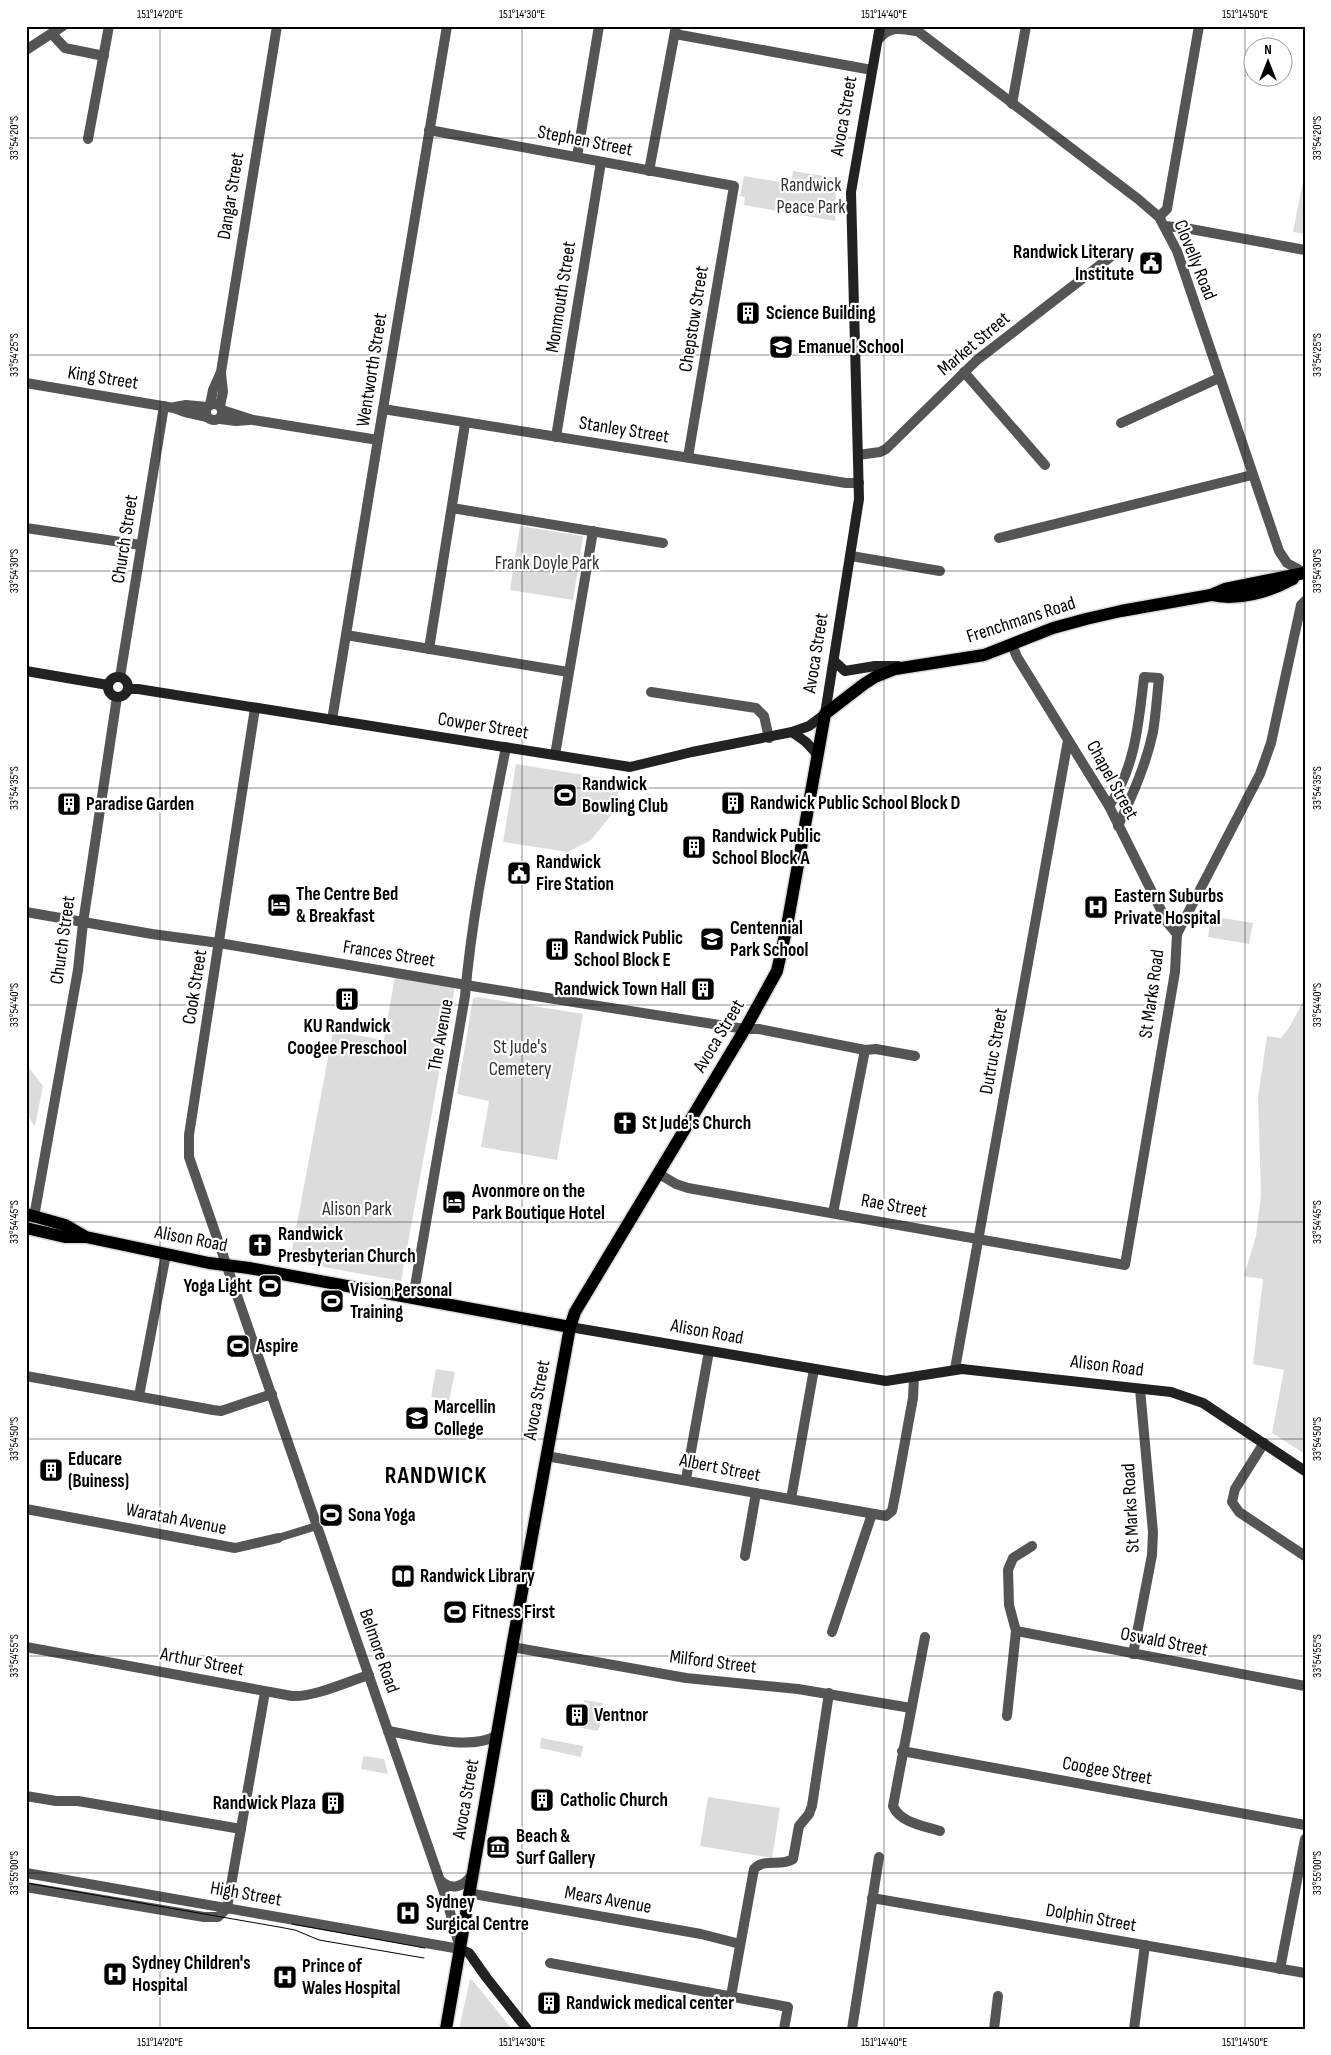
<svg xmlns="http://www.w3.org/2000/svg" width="1331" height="2055" viewBox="0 0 1331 2055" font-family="'Sofia Sans Condensed',sans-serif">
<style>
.green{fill:#dcdcdc}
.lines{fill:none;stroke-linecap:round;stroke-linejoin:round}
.primary-casing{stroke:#dbdbdb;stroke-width:15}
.pedestrian{stroke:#555;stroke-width:8}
.minor{stroke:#555;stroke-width:10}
.tertiary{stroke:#555;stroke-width:10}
.secondary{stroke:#222;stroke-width:10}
.primary{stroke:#000;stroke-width:12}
.tram{stroke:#000;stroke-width:1}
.ticks{fill:none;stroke:#000;stroke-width:1;stroke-opacity:0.45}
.labels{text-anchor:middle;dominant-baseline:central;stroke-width:4.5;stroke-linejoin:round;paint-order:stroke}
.street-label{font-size:19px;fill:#000;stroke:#fff}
.park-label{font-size:19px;fill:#333;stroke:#fff}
.poi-label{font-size:19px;font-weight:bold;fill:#000;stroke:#fff;text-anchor:start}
.district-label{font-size:24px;font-weight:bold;letter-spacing:1px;fill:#000;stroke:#fff}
.neatline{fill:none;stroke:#000;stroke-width:2}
.ticks-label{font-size:12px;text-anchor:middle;fill:#000}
</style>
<rect width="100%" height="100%" fill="#fff"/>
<!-- green -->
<g class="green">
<path d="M793,171l43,7 -1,43 -91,-16 1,-8 -5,-1 4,-20 47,8z"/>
<path d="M1304,176h1v58l-12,-2z"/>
<path d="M520,526l63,10 -10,64 -63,-10z"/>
<path d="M516,764l104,17 -4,28 -25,31 -23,12 -65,-10z"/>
<path d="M1211,916l42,7 -4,21 -41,-7z"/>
<path d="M395,976l60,11 -54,294 -111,-20 43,-230 51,9z"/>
<path d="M477,997l106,17 -26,146 -76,-13 8,-46 -32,-7 16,-95z"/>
<path d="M1305,998v456l-33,-21 12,-63 -31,-6 10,-85 -19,-3 12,-40 5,-42 -3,-97 9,-61 14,2 8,-10z"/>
<path d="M26,1064l17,22 -8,40 -9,-12z"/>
<path d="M436,1369l19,3 -6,28 -18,-3z"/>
<path d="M584,1700l19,3 -3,23 -3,5 -30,-6 1,-3 19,3 3,-21 -6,-2z"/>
<path d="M541,1738l42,8 -2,11 -41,-9z"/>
<path d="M365,1756l19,3 4,15 -27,-5 2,-12z"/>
<path d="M708,1797l72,11 -8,50 -72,-12z"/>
<path d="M470,1979l3,2 39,48h-53z"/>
</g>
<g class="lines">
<!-- primary casing -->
<g class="primary-casing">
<g id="primary">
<path d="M1211,595c27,6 58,-3 82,-16"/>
<path d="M26,1214l39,11 19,11"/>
<path d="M26,1228l39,9h21l123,26 40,5 321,59"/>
<path d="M446,2029l66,-382 58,-320 5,-15 170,-283 32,-58 10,-45 38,-212 39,-30 11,-7 20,-8 89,-14 69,-27 33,-9 35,-8 90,-16 14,-6 79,-16"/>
</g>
</g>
<!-- pedestrian -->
<path class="pedestrian" d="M278,1538l39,-12"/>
<!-- minor -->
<g class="minor">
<path d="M52,34l13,14 39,8"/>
<path d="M675,34l197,36"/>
<path d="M26,50l37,-24"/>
<path d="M1012,104l14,-78"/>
<path d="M429,130l305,56 -46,271"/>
<path d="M88,139l21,-113"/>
<path d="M577,157l22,-131"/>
<path d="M649,171l27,-145"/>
<path d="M1159,217l8,-8 1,-6 31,-177"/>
<path d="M1165,226l20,2 120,22"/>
<path d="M964,372l81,93"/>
<path d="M383,409l64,-383"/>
<path d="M1121,423l98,-45"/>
<path d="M556,437l45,-275"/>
<path d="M858,455l22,-3 6,-3 91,-89 136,-105"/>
<path d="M452,508l211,35"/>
<path d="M26,528l115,17"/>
<path d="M999,538l253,-63"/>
<path d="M851,556l89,15"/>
<path d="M346,635l222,37"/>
<path d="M1012,645l5,12 92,149 58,116 10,12"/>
<path d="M429,649l36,-225"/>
<path d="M120,677l44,-271"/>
<path d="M651,692l105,16 8,8 5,22"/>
<path d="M255,708l-66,427v22l258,744 12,44"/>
<path d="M555,755l38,-224"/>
<path d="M1109,806c26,-37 30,-85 35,-129l15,1c-2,18 -3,36 -6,54 -7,33 -21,64 -35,94"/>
<path d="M26,912l126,22 67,9 259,44 267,42h14l106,21 11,-1 39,7"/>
<path d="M659,1174l17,10 12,4 437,77 50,-293 2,-38 83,-160 11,-31 30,-138 4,-4"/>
<path d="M833,1213l32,-163"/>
<path d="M34,1217l44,-247 5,-47 34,-226"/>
<path d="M413,1298l52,-302c7,-83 25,-167 41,-249"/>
<path d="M955,1369l113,-629"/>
<path d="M26,1376l187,34 8,1 51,-17"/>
<path d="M139,1396l27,-142"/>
<path d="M1264,1443l-29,46 -3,13 7,10 66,44"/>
<path d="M546,1456l340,60 6,-5 4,-20 17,-93 1,-21"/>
<path d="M686,1479l23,-128"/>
<path d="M791,1499l23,-130"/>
<path d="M26,1509l209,39 43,-10"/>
<path d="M745,1556l11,-63"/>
<path d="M1016,1631l289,55"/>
<path d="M832,1632l40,-118"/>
<path d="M925,1637l-32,169c7,17 32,20 47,25"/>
<path d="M26,1647l266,49c23,1 54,-14 77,-21"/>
<path d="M512,1647l174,31 112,11 113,19"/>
<path d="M1133,1654l19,-99 1,-23 -13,-143"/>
<path d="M1007,1716l9,-85 -7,-26 -1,-35 5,-12 19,-12"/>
<path d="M388,1731c31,5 80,20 108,5"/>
<path d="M902,1751l403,74"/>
<path d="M26,1796l30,5h22l163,28"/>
<path d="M440,1880c11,11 23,7 31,-4"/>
<path d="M468,1893l233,41 39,10"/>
<path d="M872,1898l433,75"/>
<path d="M227,1908l38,-216"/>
<path d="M550,1963l238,44 -4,22"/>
<path d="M1280,1969l25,-130"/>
<path d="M731,1996l23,-127c10,-11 27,-2 39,-10l6,-33 10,-12 3,-8 17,-113"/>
<path d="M852,2029l27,-172"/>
<path d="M994,2029l4,-33"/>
<path d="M1134,2029l11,-84"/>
</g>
<!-- tertiary -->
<g class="tertiary">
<path d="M911,26l227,173 21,18 18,34 102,300 8,12 18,10"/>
<path d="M878,40c11,-14 22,-12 38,-9"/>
<path d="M26,383l148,25 11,4 22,5"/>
<circle cx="214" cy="412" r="8"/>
<path d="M210,405l3,-15 8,-18 56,-346"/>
<path d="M220,406l3,-14 -2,-19"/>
<path d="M175,407l11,-2 21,2"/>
<path d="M222,410l31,10 125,20"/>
<path d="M220,419l16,2 13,-1"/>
<path d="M332,720l51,-311 463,74h13"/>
<path d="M26,1873l434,76"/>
<path d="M26,1887l178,30h14l9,-9"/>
</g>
<!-- secondary -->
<g class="secondary">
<path d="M834,661l11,10 30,-5h23"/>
<path d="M26,671l82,14"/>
<circle cx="118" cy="687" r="10"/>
<path d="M128,689h10l492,78 62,-15 100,-20 17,-6 16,-12 34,-215 -8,-307 29,-166"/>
<path d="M792,732l14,10 12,13"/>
<path d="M570,1327l316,54 76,-12 209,23 32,11 102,68"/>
<path d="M460,1949l9,4 17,24 41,52"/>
</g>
<!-- primary -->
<use href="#primary" class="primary"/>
<!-- tram -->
<g class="tram">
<path d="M26,1883l253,44 16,3 24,10 105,18"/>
<path d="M292,1924l133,24"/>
</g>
</g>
<!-- ticks -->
<path class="ticks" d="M160,26v2003M522,26v2003M884,26v2003M1245,26v2003M26,138h1279M26,355h1279M26,571h1279M26,788h1279M26,1005h1279M26,1222h1279M26,1439h1279M26,1656h1279M26,1873h1279"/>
<!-- icons -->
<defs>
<g id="civic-square" transform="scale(1.25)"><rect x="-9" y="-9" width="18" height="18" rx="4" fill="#000" stroke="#fff"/><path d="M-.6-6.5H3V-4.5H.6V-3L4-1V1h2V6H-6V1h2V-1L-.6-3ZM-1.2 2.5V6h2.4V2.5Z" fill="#fff"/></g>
<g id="building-square" transform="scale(1.25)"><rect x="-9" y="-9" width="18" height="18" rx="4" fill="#000" stroke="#fff"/><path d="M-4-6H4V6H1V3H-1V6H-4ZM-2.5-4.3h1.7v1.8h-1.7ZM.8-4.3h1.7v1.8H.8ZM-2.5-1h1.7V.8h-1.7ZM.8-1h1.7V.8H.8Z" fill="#fff"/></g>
<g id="school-square" transform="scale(1.25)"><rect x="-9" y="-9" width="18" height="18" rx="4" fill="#000" stroke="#fff"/><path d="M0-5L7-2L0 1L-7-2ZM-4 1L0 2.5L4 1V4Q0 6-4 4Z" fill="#fff"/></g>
<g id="stadium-square" transform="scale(1.25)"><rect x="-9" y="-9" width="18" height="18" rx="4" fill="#000" stroke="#fff"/><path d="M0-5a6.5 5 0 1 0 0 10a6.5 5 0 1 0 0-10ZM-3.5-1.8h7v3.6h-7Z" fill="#fff"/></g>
<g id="hotel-square" transform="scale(1.25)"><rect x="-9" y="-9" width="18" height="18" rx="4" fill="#000" stroke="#fff"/><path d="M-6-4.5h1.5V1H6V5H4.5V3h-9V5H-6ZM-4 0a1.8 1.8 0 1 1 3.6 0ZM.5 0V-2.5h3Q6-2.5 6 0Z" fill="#fff"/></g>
<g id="hospital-square" transform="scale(1.25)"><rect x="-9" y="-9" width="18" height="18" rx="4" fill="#000" stroke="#fff"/><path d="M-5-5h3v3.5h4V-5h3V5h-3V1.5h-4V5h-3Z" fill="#fff"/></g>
<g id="church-square" transform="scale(1.25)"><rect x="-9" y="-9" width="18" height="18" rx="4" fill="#000" stroke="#fff"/><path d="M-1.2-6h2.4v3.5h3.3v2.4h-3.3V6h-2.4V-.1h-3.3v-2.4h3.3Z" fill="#fff"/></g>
<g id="library-square" transform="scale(1.25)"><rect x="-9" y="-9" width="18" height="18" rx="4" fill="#000" stroke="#fff"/><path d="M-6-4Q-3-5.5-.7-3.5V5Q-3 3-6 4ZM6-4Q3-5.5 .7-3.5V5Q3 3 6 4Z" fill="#fff"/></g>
<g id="museum-square" transform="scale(1.25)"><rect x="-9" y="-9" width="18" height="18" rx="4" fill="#000" stroke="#fff"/><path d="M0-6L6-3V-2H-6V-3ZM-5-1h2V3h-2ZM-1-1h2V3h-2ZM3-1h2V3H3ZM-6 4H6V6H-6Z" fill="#fff"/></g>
</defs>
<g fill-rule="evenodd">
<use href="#civic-square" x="1151" y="263"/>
<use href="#building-square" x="748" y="313"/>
<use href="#school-square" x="781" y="347"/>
<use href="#stadium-square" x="565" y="795"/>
<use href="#building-square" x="733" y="803"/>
<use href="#building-square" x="69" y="804"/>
<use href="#building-square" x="694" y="847"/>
<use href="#civic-square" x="519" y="873"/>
<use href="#hotel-square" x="279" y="905"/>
<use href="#hospital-square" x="1096" y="907"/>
<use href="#school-square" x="712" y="939"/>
<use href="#building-square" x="557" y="949"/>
<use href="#building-square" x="703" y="989"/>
<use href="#building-square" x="347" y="999"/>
<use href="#church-square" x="625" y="1123"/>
<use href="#hotel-square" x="454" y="1202"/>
<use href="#church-square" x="260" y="1245"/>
<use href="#stadium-square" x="270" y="1286"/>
<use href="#stadium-square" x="332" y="1301"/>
<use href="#stadium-square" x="238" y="1346"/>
<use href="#school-square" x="417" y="1418"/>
<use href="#building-square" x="51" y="1470"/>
<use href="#stadium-square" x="331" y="1515"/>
<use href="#library-square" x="403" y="1576"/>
<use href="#stadium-square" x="455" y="1612"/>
<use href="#building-square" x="577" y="1715"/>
<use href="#building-square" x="542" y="1800"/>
<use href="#building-square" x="333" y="1803"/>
<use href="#museum-square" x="498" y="1847"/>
<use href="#hospital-square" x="408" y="1913"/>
<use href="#hospital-square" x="115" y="1974"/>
<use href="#hospital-square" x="285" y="1977"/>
<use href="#building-square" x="549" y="2003"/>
</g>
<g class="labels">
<!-- street labels -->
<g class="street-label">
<text transform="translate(844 116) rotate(-80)">Avoca Street</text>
<text transform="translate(585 141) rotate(11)">Stephen Street</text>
<text transform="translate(231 196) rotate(-81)">Dangar Street</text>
<text transform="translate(1195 260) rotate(68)">Clovelly Road</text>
<text transform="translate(561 297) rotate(-81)">Monmouth Street</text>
<text transform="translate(694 319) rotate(-81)">Chepstow Street</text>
<text transform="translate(974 344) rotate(-40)">Market Street</text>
<text transform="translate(372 370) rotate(-81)">Wentworth Street</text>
<text transform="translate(103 378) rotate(9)">King Street</text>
<text transform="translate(624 430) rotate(9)">Stanley Street</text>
<text transform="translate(125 539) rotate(-81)">Church Street</text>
<text transform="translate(1021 620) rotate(-18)">Frenchmans Road</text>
<text transform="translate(816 653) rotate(-81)">Avoca Street</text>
<text transform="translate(483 726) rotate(9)">Cowper Street</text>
<text transform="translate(1112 780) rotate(61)">Chapel Street</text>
<text transform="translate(63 940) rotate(-82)">Church Street</text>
<text transform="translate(389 954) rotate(9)">Frances Street</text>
<text transform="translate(195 987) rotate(-81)">Cook Street</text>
<text transform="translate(1152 994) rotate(-82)">St Marks Road</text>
<text transform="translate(441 1035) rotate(-80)">The Avenue</text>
<text transform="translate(719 1036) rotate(-59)">Avoca Street</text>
<text transform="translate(994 1051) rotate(-80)">Dutruc Street</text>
<text transform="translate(894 1206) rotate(10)">Rae Street</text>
<text transform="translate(191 1239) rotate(11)">Alison Road</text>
<text transform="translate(707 1332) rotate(10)">Alison Road</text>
<text transform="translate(1107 1366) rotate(7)">Alison Road</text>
<text transform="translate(537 1400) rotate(-80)">Avoca Street</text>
<text transform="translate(720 1468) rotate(11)">Albert Street</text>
<text transform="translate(1131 1508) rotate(-93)">St Marks Road</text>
<text transform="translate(176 1519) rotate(11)">Waratah Avenue</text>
<text transform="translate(1164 1642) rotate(11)">Oswald Street</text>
<text transform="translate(379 1651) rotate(71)">Belmore Road</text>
<text transform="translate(202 1662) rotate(11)">Arthur Street</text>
<text transform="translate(713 1662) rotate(7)">Milford Street</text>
<text transform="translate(1107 1771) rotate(10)">Coogee Street</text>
<text transform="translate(466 1799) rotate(-80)">Avoca Street</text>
<text transform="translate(246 1894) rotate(10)">High Street</text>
<text transform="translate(608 1900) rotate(10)">Mears Avenue</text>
<text transform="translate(1091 1918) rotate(10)">Dolphin Street</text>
</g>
<!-- park labels -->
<g class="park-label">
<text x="811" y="185">Randwick<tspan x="811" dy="22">Peace Park</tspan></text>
<text x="547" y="563">Frank Doyle Park</text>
<text x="520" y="1047">St Jude's<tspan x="520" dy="22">Cemetery</tspan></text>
<text x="357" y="1209">Alison Park</text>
</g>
<!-- poi labels -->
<g class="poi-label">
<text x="1134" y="252" text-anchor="end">Randwick Literary<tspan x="1134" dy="22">Institute</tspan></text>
<text x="766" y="313">Science Building</text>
<text x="798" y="347">Emanuel School</text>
<text x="582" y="784">Randwick<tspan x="582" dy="22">Bowling Club</tspan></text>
<text x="750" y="803">Randwick Public School Block D</text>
<text x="86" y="804">Paradise Garden</text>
<text x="712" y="836">Randwick Public<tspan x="712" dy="22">School Block A</tspan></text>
<text x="536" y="862">Randwick<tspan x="536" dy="22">Fire Station</tspan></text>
<text x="296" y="894">The Centre Bed<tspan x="296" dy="22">&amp; Breakfast</tspan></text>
<text x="1114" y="896">Eastern Suburbs<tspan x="1114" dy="22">Private Hospital</tspan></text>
<text x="730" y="928">Centennial<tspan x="730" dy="22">Park School</tspan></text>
<text x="574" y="938">Randwick Public<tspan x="574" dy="22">School Block E</tspan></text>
<text x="686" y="989" text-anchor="end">Randwick Town Hall</text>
<text x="347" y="1026" text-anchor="middle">KU Randwick<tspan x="347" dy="22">Coogee Preschool</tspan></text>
<text x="642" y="1123">St Jude's Church</text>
<text x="472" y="1191">Avonmore on the<tspan x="472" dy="22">Park Boutique Hotel</tspan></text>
<text x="278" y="1234">Randwick<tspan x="278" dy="22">Presbyterian Church</tspan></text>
<text x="252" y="1286" text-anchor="end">Yoga Light</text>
<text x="350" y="1290">Vision Personal<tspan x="350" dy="22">Training</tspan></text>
<text x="256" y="1346">Aspire</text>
<text x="434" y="1407">Marcellin<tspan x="434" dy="22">College</tspan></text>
<text x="68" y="1459">Educare<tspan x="68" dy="22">(Buiness)</tspan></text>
<text x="348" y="1515">Sona Yoga</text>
<text x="420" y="1576">Randwick Library</text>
<text x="472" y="1612">Fitness First</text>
<text x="594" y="1715">Ventnor</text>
<text x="560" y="1800">Catholic Church</text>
<text x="316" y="1803" text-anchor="end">Randwick Plaza</text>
<text x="516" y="1836">Beach &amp;<tspan x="516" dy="22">Surf Gallery</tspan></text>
<text x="426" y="1902">Sydney<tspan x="426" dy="22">Surgical Centre</tspan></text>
<text x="132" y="1963">Sydney Children's<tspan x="132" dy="22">Hospital</tspan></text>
<text x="302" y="1966">Prince of<tspan x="302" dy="22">Wales Hospital</tspan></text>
<text x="566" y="2003">Randwick medical center</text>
</g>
<!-- district labels -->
<g class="district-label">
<text x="436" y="1475">RANDWICK</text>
</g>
</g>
<!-- border -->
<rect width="1331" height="2055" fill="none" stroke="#ffffff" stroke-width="55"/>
<!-- north arrow -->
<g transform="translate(1268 62)"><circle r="24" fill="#ffffff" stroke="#999999"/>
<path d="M0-4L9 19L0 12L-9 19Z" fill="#000000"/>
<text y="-8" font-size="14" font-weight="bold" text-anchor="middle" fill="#000000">N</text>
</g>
<rect x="28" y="28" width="1276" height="2000" class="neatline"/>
<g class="ticks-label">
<text x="160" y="18">151°14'20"E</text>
<text x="522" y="18">151°14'30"E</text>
<text x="884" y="18">151°14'40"E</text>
<text x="1245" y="18">151°14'50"E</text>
<text transform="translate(14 138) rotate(-90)" y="4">33°54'20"S</text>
<text transform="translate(1317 138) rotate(-90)" y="4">33°54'20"S</text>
<text transform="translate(14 355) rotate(-90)" y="4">33°54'25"S</text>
<text transform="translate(1317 355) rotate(-90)" y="4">33°54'25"S</text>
<text transform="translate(14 571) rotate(-90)" y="4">33°54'30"S</text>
<text transform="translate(1317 571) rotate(-90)" y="4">33°54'30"S</text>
<text transform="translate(14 788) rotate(-90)" y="4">33°54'35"S</text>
<text transform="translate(1317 788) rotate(-90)" y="4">33°54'35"S</text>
<text transform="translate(14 1005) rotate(-90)" y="4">33°54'40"S</text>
<text transform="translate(1317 1005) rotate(-90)" y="4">33°54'40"S</text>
<text transform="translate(14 1222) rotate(-90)" y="4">33°54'45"S</text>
<text transform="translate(1317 1222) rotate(-90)" y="4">33°54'45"S</text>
<text transform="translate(14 1439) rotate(-90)" y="4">33°54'50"S</text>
<text transform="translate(1317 1439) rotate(-90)" y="4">33°54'50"S</text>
<text transform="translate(14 1656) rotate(-90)" y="4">33°54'55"S</text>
<text transform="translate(1317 1656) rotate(-90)" y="4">33°54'55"S</text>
<text transform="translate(14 1873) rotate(-90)" y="4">33°55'00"S</text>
<text transform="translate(1317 1873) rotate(-90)" y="4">33°55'00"S</text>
<text x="160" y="2046">151°14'20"E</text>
<text x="522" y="2046">151°14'30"E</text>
<text x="884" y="2046">151°14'40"E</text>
<text x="1245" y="2046">151°14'50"E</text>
</g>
</svg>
